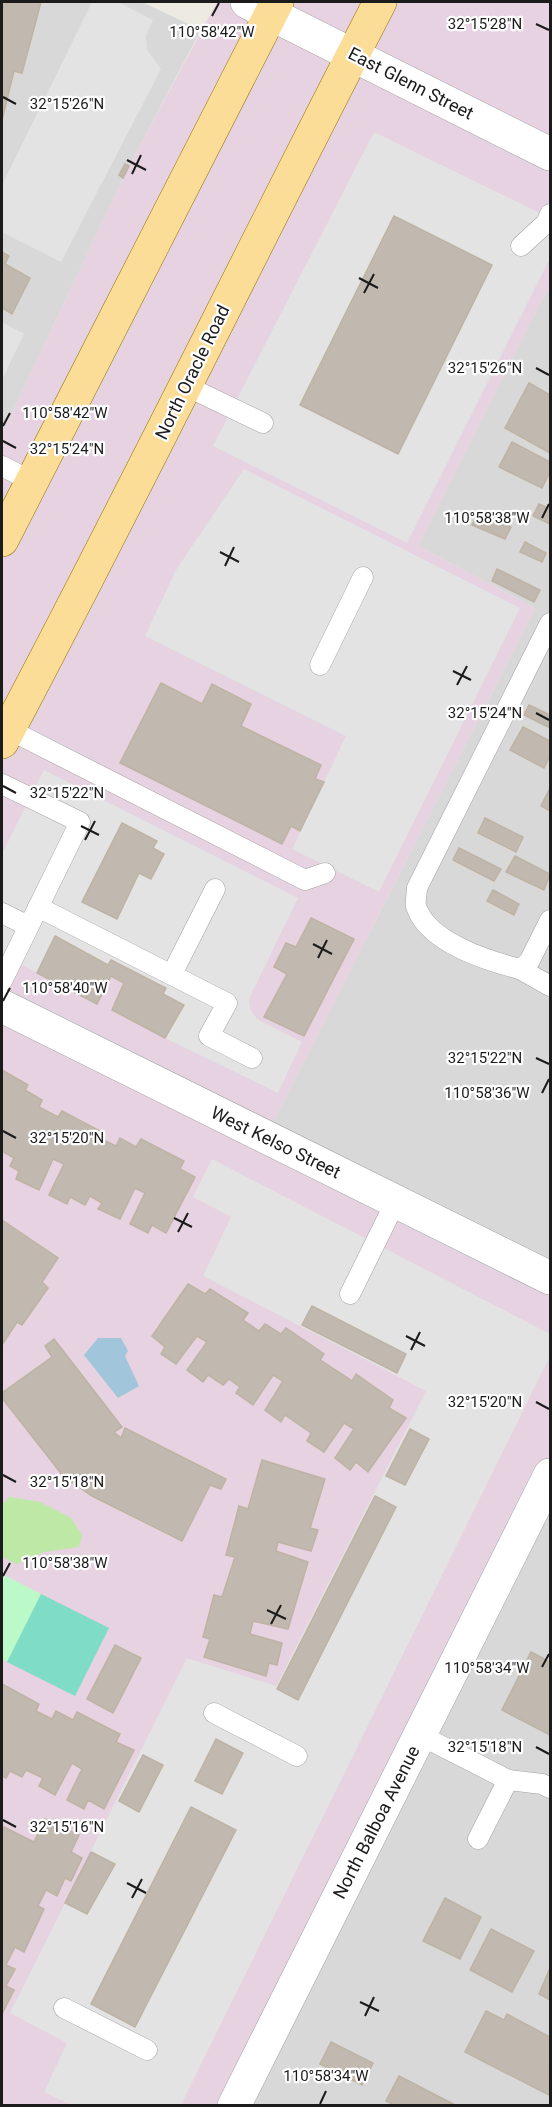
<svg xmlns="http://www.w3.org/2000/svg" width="552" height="2107" viewBox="0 0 552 2107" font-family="Roboto,sans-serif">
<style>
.residential{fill:#d9d8d8}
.industrial{fill:#e6d2e0}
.grass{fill:#bee8a6}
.park{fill:#bcf9c8}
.pitch{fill:#7eddc4}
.parking{fill:#e3e3e3;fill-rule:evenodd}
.water{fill:#a1c6db}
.building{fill:#c1b9b0;stroke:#beb3a3;stroke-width:1.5}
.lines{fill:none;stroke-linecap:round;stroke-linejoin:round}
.service-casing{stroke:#a2a2a2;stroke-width:21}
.minor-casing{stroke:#a2a2a2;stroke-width:34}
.tertiary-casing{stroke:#a2a2a2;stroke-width:34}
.primary-casing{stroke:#927401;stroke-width:34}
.service{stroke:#fff;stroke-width:20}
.minor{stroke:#fff;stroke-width:33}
.tertiary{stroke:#fff;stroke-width:33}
.primary{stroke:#fbdd97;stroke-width:33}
.ticks{fill:none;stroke:#1b1b1b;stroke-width:2}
.labels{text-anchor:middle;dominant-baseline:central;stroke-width:4.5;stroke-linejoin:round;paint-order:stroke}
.street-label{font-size:18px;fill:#1b1b1b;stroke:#fff}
.ticks-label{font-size:15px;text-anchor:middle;fill:#1b1b1b;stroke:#fff;stroke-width:4.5;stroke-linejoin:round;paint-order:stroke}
</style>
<rect width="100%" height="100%" fill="#edeae1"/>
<!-- residential -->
<g class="residential">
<path d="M2,2h140l59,28 -72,136 -127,268z"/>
<path d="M550,284v994l-284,-142 269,-528 -117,-62z"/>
<path d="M550,1475v630l-316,1z"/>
</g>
<!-- industrial -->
<path class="industrial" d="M217,2h333v282l-132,262 117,62 -269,528 284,142v197l-316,630h-232v-1671l127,-268z"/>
<!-- grass -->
<path class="grass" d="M9,1497l31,5 31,16 11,17 -3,12 -35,5 -27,12 -15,-7v-52z"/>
<!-- park -->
<path class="park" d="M2,1574l39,20 -34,68 -5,-3z"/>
<!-- pitch -->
<path class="pitch" d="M41,1594l68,34 -34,68 -68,-34z"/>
<!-- parking -->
<g class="parking">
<path d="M92,2h26l35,18 -7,16 1,14 14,19 -100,193 -59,-30v-47z"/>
<path d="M374,132l176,86v40l-143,285 -194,-97z"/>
<path d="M2,322l22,12 -22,46z"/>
<path d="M244,469l276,139 -141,284 -87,-43 54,-113 -201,-100 31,-66z"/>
<path d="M44,770l254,128 -49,101 1,10 7,10 45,23 -24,51 -113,-55 19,-33 -21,-11 2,-7 -54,-27 -3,5 -53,-29 -18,37 -35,-19v-100zM122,823l34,18 -3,7 11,6 -13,25 -12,-6 -22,45 -35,-16z"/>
<path d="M212,1159l338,175v22l-369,749h-110l-27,-13 23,-49 -57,-30 177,-355 89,28 150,-295 -223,-115 28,-59 -38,-20z"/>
</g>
<!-- water -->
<path class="water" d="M98,1338h23l7,13 -3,5 14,30 -21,12 -34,-43z"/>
<!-- building -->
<g class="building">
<path d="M2,2h39l-19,71 -8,-2 -12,49z"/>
<path d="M125,164l4,2 -6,12 -4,-3z"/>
<path d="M394,216l98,49 -94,189 -98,-49z"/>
<path d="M2,252l7,4 -4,8 25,14 -18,36 -10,-6z"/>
<path d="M529,383l21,12v58l-45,-25z"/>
<path d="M512,442l38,20v10l-8,16 -43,-21z"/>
<path d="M539,504l11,5v15l-17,-8z"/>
<path d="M478,512l33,15 -6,12 -33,-14z"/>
<path d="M525,542l21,11 -4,9 -22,-10z"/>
<path d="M497,569l43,21 -6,12 -42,-21z"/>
<path d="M161,683l41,21 10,-20 39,20 -10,22 80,39 -6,14 9,3 -24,49 -9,-5 -9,18 -162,-81z"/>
<path d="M529,705l21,10v13l-26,-13z"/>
<path d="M523,727l27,14v15l-6,12 -34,-18z"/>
<path d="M550,788v23l-9,-5z"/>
<path d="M485,818l38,19 -7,15 -38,-19z"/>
<path d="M122,823l35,18 -4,7 11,6 -13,25 -12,-6 -22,46 -35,-17z"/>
<path d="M459,848l42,21 -7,12 -41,-21z"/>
<path d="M515,856l35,18 -6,16 -38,-18z"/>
<path d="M493,890l26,14 -5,11 -27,-14z"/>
<path d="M311,918l43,21 -50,97 -40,-19 23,-43 -13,-7 12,-24 10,4z"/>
<path d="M55,936l53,29 3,-5 55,28 -3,6 21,11 -19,33 -53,-28 12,-27 -13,-7 -14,28 -60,-31z"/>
<path d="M2,1070l26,15 -3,5 17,10 -3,7 19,10 4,-6 40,21 -3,6 17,8 4,-8 16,9 5,-8 43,22 -4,8 15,8 -29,56 -14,-8 -4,8 -18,-9 15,-31 -10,-5 -15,31 -22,-10 4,-6 -12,-7 -5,9 -15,-8 -3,7 -18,-9 15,-31 -11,-5 -14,31 -23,-11 3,-8 -9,-5 4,-8 -12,-7z"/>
<path d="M2,1220l56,38 -16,24 6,6 -26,37 -5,-3 -15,23z"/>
<path d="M188,1284l17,10 5,-5 38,24 -5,7 16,11 6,-7 16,10 5,-6 38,26 -4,6 32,21 4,-7 37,26 -4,8 17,10 -38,54 -12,-10 -6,8 -15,-12 19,-29 -10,-6 -20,29 -17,-11 4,-8 -26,-18 -4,7 -16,-12 18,-29 -10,-6 -20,30 -17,-12 4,-6 -11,-8 -6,6 -15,-10 -5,7 -16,-12 20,-28 -10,-6 -21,28 -15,-10 4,-7 -13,-11z"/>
<path d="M312,1306l94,48 -9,19 -95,-48z"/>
<path d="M54,1339l68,88 -8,5 7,6 4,-10 101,51 -5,10 -11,-4 -28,56 -90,-45 -29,-20 -61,-78v-5l50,-36 -7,-11z"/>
<path d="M410,1429l19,10 -24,46 -19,-9z"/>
<path d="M262,1460l63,19 -15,49 8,2 -7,21 -33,-9 -2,9 32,11 -20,67 -35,-8 -3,13 32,9 -5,22 -8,-2 -3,13 -62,-19 6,-18 -7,-2 11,-42 8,2 13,-40 -9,-2 13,-49 9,3z"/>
<path d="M375,1496l21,11 -98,193 -21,-11z"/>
<path d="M115,1645l26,13 -28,55 -26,-14z"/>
<path d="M531,1652l19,10v73l-48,-25z"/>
<path d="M2,1684l37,20 -3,7 16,8 4,-8 17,9 4,-8 43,22 -4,8 18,8 -30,59 -16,-9 -4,9 -17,-9 15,-31 -10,-6 -17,32 -16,-9 4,-8 -17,-8 -4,7 -12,-6 -4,7 -4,-2z"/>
<path d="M216,1739l27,14 -21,41 -27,-13z"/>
<path d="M143,1755l20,10 -24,47 -20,-11z"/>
<path d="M191,1807l45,23 -101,197 -44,-23z"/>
<path d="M45,1819l34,16 -8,17 11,6 -11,23 -6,-3 -8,18 -11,-6 -8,16 6,3 -20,43 -9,-5 -9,18 9,4 -9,17 8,4 -12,24v-182l2,-5 30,15z"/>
<path d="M91,1852l24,12 -28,50 -22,-11z"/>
<path d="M445,1898l36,19 -21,42 -37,-18z"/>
<path d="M491,1929l43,22 -22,41 -42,-22z"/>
<path d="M550,1968v32l-11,-6z"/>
<path d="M486,2011l18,9 3,-6 43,23 -1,58 -84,-43z"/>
<path d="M331,2042l42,21 -11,22 -42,-21z"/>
<path d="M399,2076l58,30h-61l-10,-5z"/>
</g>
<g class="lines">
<!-- service casing -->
<g class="service-casing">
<g id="service">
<path d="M521,246l25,-23 4,-9"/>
<path d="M186,386l77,37"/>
<path d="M2,466l29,15"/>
<path d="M550,623l-133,265c0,6 -2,13 -1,18 11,36 72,55 104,63l9,-7 21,-42"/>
<path d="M320,665l43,-88"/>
<path d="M8,729l297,151 20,-7"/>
<path d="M2,784l78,38 -78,159"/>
<path d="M38,907l189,96 -18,33 43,22"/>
<path d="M2,913l26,13"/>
<path d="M520,969l30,17"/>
<path d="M172,974l43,-85"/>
<path d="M350,1294l46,-93"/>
<path d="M214,1713l83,43"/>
<path d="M420,1735l88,45 34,4 8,4"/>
<path d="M478,1839l30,-59"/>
<path d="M64,2008l83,42"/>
</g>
</g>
<!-- minor casing -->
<g class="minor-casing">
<g id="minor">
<path d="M2,1006l548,272"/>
<path d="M234,2106l316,-631"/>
</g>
</g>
<!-- tertiary casing -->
<g class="tertiary-casing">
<path id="tertiary" d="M247,2l303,152"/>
</g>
<!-- primary casing -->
<g class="primary-casing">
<g id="primary">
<path d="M2,540l275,-538"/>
<path d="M2,742c130,-245 251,-494 378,-740"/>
</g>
</g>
<!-- service -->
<use href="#service" class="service"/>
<!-- minor -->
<use href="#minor" class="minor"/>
<!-- tertiary -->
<use href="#tertiary" class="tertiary"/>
<!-- primary -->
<use href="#primary" class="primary"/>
</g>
<!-- ticks -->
<path class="ticks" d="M212,16l7,-13M536,24l13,6M3,97l13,7M127,160l19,10M132,174l9,-19M359,278l19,10M364,293l10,-19M536,368l13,7M3,426l7,-13M3,441l13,7M542,518l7,-14M220,552l19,10M225,566l9,-19M453,671l18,9M457,685l10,-19M536,713l13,7M3,786l13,7M81,826l18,9M85,840l10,-19M313,944l19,10M318,958l9,-18M3,1001l7,-13M536,1058l13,6M542,1093l7,-14M3,1131l13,7M174,1218l18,9M178,1232l10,-19M406,1336l19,10M411,1350l9,-18M536,1402l13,7M3,1475l13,7M3,1576l7,-13M267,1610l19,9M271,1624l10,-19M542,1667l7,-13M536,1747l13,7M3,1820l13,7M127,1883l19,10M132,1898l10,-19M360,2002l19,9M365,2016l9,-19M320,2104l6,-13"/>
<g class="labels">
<!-- street labels -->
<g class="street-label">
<text transform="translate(411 83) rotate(27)">East Glenn Street</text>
<text transform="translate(192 372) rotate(-64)">North Oracle Road</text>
<text transform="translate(276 1142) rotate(26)">West Kelso Street</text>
<text transform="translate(376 1822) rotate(-63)">North Balboa Avenue</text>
</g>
</g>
<g class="ticks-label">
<text x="485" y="29">32°15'28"N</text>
<text x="212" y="37">110°58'42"W</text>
<text x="67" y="109">32°15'26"N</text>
<text x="485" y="373">32°15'26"N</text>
<text x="65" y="418">110°58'42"W</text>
<text x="67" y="454">32°15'24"N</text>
<text x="487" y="523">110°58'38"W</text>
<text x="485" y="718">32°15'24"N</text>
<text x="67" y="798">32°15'22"N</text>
<text x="65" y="993">110°58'40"W</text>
<text x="485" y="1063">32°15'22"N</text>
<text x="487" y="1098">110°58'36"W</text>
<text x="67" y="1143">32°15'20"N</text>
<text x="485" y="1407">32°15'20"N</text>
<text x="67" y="1487">32°15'18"N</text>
<text x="65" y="1568">110°58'38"W</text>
<text x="487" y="1673">110°58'34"W</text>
<text x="485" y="1752">32°15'18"N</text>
<text x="67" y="1832">32°15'16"N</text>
<text x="326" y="2081">110°58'34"W</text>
</g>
<!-- border -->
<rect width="552" height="2107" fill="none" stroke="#1b1b1b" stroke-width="6"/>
</svg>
